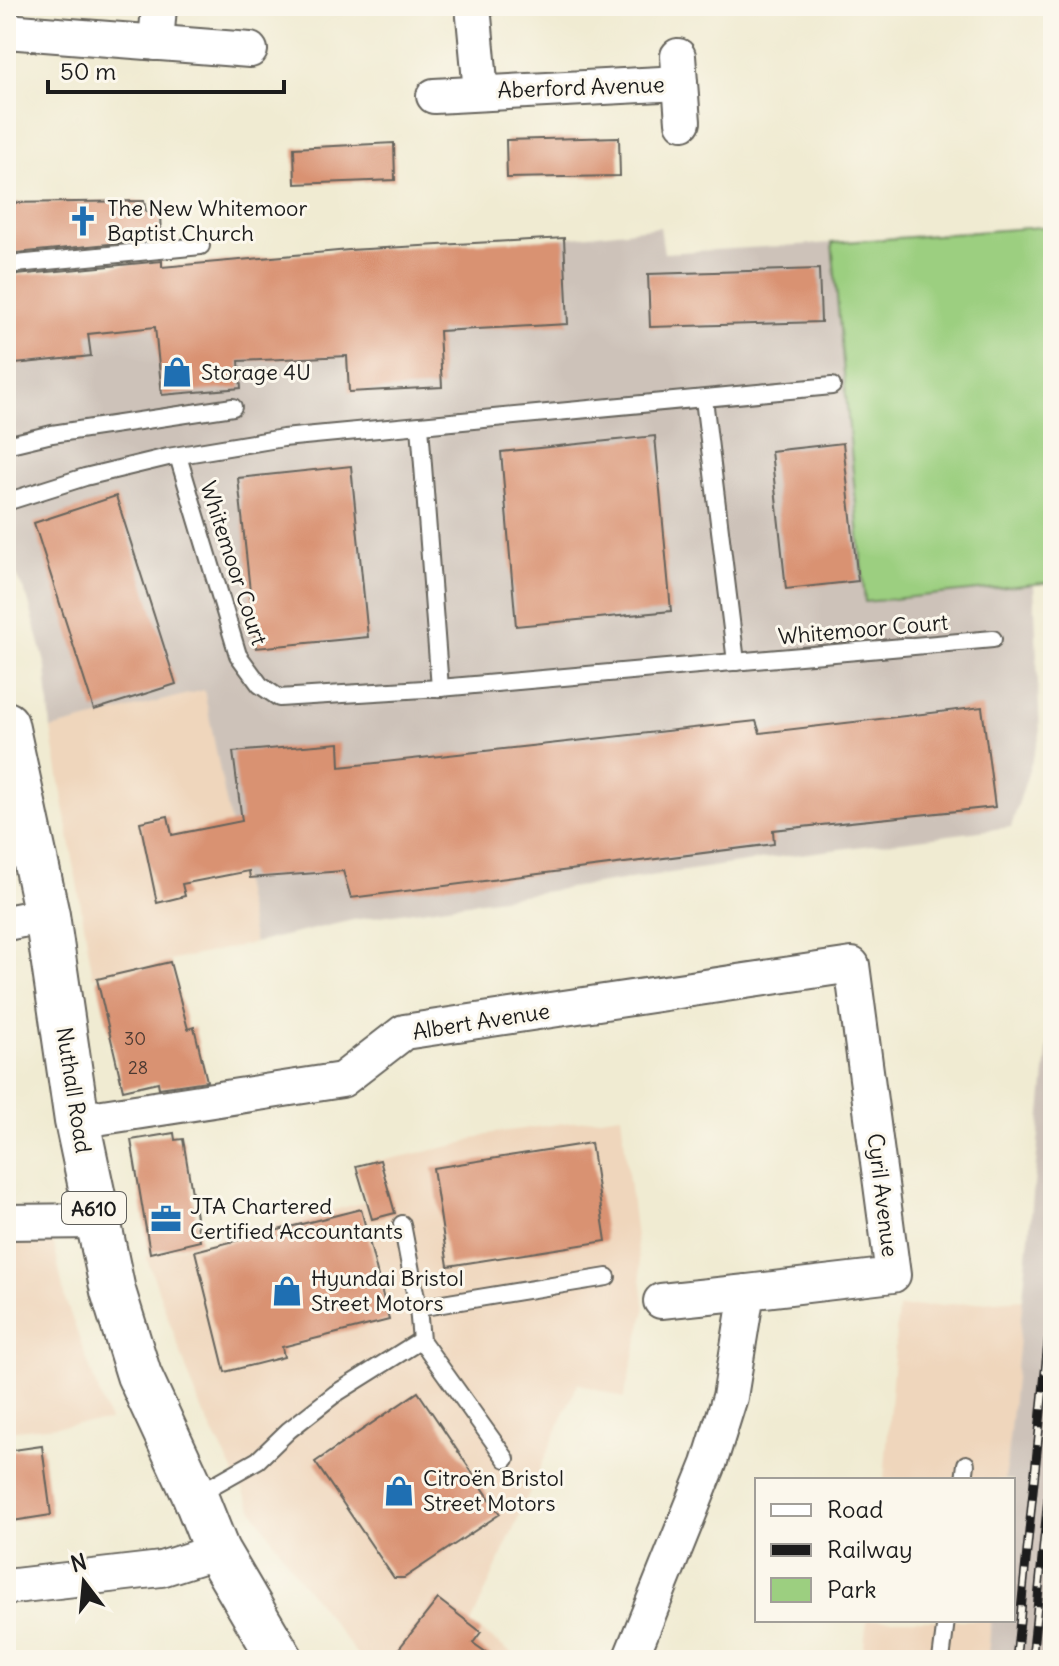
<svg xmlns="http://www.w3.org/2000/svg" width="1059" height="1666" viewBox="0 0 1059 1666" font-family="Delius,sans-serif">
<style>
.built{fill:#efd6bc}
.industrial{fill:#cdc2b9}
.green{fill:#9ccf80;stroke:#5c764e;stroke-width:2}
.building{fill:#d99272}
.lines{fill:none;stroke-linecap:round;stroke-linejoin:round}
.lane-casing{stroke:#66645c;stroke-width:20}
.street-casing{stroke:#66645c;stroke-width:38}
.primary-casing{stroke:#66645c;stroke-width:48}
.lane{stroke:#fff;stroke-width:16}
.street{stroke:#fff;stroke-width:34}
.primary{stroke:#fff;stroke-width:44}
.rail-casing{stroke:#1c1c1c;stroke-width:9}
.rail{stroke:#fbf7ec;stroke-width:6;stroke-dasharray:18;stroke-linecap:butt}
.labels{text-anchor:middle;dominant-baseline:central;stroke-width:6;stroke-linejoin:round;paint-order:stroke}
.number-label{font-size:18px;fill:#4b3a32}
.shield{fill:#fbf7ec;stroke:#5f5e5a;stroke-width:2}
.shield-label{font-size:20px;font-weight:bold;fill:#1c1c1c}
.street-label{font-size:22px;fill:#1c1c1c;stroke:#fbf7ec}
.poi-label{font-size:22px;fill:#1c1c1c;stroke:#fbf7ec;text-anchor:start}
</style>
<rect width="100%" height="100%" fill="#fbf7ec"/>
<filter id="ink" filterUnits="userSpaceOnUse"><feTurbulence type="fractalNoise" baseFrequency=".0125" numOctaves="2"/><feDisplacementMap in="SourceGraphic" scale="16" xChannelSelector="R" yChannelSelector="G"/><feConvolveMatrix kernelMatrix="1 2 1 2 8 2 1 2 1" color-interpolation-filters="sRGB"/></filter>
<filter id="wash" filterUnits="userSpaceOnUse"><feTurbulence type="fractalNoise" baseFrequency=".006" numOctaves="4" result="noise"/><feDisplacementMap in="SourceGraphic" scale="32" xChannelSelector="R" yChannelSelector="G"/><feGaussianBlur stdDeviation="1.8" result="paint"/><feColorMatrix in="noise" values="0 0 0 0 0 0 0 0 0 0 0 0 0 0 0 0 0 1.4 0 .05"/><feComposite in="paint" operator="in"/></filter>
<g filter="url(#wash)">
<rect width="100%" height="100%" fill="#f0ebd2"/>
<!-- built -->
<g class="built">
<path d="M204,689l50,254 -161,34 -42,-248z"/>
<path d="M621,1115l24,195 -21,88 -46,-15 -107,241 50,36h-160l-61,-80 -47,-70 -53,-103 -54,-151 220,-54 -10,-36 101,-21 30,-11z"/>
<path d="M53,1239l12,60 44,122 -103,10v-190z"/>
<path d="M1023,1299l-18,181h-121l14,-172z"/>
<path d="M867,1620h124l-3,40h-126z"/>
</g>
<!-- industrial -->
<g class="industrial">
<path d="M660,227l4,26 168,-10 33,359 169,-18 6,151 -29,92 -218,28 -440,65 -99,23 -50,-253 -153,39 -5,-62 -18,-68 -22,-46v-269l228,-24 330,-22z"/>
<path d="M1053,992v668h-65l3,-40h22v-140h-8z"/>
</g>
<!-- green -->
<path class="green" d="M1053,226v356l-188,20 -33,-359z"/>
<g id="blocks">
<!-- building -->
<g class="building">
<path d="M619,137l1,39 -113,2 -1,-38z"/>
<path d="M394,143l1,37 -100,4 -1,-36z"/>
<path d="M144,201l2,11h14l1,27 -155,15v-51z"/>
<path d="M564,238l4,86 -129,7 3,56 -93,5 -2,-36 -108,5 2,27 -79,7 -7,-68 -67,7 3,22 -85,9v-89l156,-15v6l187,-17z"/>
<path d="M819,269l2,53 -171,5 -2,-53z"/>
<path d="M655,436l16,175 -155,15 -15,-174z"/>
<path d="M843,443l15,138 -72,8 -15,-138z"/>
<path d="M351,466l17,171 -112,11 -18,-170z"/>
<path d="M116,496l60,188 -82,26 -60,-187z"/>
<path d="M982,707l13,100 -222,23 1,14 -423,54 -8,-27 -93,7 -1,-7 -67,13 3,12 -28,7 -17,-81 28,-6 4,19 70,-14 -9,-69 106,-9 1,24 416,-46 4,12z"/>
<path d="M170,962l18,67 6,-2 13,54 -48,7 -1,-6 -35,8 -26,-111z"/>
<path d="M174,1133l1,7 8,-1 17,102 -50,12 -19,-113z"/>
<path d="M591,1143l15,98 -158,25 -15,-98z"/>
<path d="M380,1160l15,53 -23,6 -16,-53z"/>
<path d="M361,1209l28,111 -107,27 2,10 -59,15 -30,-121z"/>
<path d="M418,1392l82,122 -96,64h-10l-79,-116z"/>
<path d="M42,1446l9,69 -45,7v-71z"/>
<path d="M438,1599l43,33 -8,11 24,17h-107z"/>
</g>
</g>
</g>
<g filter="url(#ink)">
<use href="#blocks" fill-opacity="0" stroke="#66645c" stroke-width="2"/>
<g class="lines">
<!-- lane casing -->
<g class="lane-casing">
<g id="lane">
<path d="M6,265l195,-19"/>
<path d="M704,399l32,263"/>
<path d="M420,426l20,262"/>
<path d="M6,445l46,-11 181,-27"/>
<path d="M178,456l60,199 22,30 19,13 161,-10 553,-49"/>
<path d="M6,502l79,-25 83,-20 115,-19 549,-52"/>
<path d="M402,1224l16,84 3,32 85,119"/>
<path d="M418,1308l189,-31"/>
<path d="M964,1480l2,-16"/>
<path d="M196,1495l62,-35 31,-30 46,-36 86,-54"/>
<path d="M941,1660l5,-40"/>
</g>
</g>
<!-- street casing -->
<g class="street-casing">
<g id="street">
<path d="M473,6l8,86"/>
<path d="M6,31l244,19"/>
<path d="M156,43l3,-36"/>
<path d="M678,56l5,66"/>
<path d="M434,96l246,-13"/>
<path d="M6,923l41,-8"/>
<path d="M77,1121l265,-41 62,-48 448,-67 41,310 -146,17 -17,105 -21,67 -79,196"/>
<path d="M6,1222l90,-1"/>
<path d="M661,1301l86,-9"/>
<path d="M6,1587l155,-18 56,-18"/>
</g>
</g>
<!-- primary casing -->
<g class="primary-casing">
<path id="primary" d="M6,724l41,191 30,206 36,170 26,84 56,121 22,55 64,109"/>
</g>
<!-- lane -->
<use href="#lane" class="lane"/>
<!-- street -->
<use href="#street" class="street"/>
<!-- primary -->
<use href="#primary" class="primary"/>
<!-- rail casing -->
<g class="rail-casing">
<g id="rail">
<path d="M1016,1660l37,-367"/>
<path d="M1032,1660l21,-213"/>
</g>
</g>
<!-- rail -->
<use href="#rail" class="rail"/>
</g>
</g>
<!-- icons -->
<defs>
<g id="church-bare" transform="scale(2.4)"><path d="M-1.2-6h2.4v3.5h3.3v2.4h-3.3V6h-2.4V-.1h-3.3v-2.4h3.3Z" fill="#1f6fb2" stroke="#fbf7ec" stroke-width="2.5" paint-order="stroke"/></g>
<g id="shop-bare" transform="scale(2.4)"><path d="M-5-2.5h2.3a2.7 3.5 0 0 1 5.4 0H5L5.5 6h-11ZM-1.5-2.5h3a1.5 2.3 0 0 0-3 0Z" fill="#1f6fb2" stroke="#fbf7ec" stroke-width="2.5" paint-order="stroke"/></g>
<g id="office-bare" transform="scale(2.4)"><path d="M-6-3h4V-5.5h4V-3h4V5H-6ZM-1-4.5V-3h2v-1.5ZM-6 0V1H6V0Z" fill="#1f6fb2" stroke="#fbf7ec" stroke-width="2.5" paint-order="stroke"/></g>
</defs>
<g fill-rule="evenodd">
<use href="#church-bare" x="83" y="221"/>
<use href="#shop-bare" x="177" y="372"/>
<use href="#office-bare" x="166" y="1219"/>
<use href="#shop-bare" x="287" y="1291"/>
<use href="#shop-bare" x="399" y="1491"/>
</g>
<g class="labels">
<!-- number labels -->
<g class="number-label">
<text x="135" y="1038">30</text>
<text x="138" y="1067">28</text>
</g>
<!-- shield labels -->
<rect class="shield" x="62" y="1192" width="64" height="32" rx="6"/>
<g class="shield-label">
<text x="94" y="1208">A610</text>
</g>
<!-- street labels -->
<g class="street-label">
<text transform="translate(581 87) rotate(-2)">Aberford Avenue</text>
<text transform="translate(234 563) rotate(72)">Whitemoor Court</text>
<text transform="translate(863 629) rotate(-5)">Whitemoor Court</text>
<text transform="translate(481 1021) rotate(-9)">Albert Avenue</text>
<text transform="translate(74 1090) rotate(81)">Nuthall Road</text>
<text transform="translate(883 1195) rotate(83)">Cyril Avenue</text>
</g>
<!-- poi labels -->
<g class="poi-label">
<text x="107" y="208">The New Whitemoor<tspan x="107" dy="25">Baptist Church</tspan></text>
<text x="201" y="372">Storage 4U</text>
<text x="190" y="1206">JTA Chartered<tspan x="190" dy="25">Certified Accountants</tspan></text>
<text x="311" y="1278">Hyundai Bristol<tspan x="311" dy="25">Street Motors</tspan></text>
<text x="423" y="1478">Citroën Bristol<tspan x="423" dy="25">Street Motors</tspan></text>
</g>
</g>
<!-- margin -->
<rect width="1059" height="1666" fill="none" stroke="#fbf7ec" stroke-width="32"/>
<!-- legend -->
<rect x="755" y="1478" width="260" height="144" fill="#fbf7ec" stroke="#a29f99" stroke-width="2"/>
<rect x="771" y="1504" width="40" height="12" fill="#ffffff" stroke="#a29f99" stroke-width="2"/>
<text x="827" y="1518" font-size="24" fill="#1c1c1c">Road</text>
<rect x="771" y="1544" width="40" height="12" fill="#1c1c1c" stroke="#a29f99" stroke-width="2"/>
<text x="827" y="1558" font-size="24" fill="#1c1c1c">Railway</text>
<rect x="771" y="1578" width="40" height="24" fill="#9ccf80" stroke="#a29f99" stroke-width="2"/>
<text x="827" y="1598" font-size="24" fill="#1c1c1c">Park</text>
<!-- north arrow -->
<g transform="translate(84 1582) rotate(344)" stroke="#fbf7ec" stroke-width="6" paint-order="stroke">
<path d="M0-6L14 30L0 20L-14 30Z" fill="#1c1c1c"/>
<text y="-12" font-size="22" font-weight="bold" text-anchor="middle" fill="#1c1c1c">N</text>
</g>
<!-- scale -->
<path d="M48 80v12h236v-12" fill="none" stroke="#1c1c1c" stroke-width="4"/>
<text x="60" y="80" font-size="24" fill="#1c1c1c" stroke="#fbf7ec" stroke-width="6" paint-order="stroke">50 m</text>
</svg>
